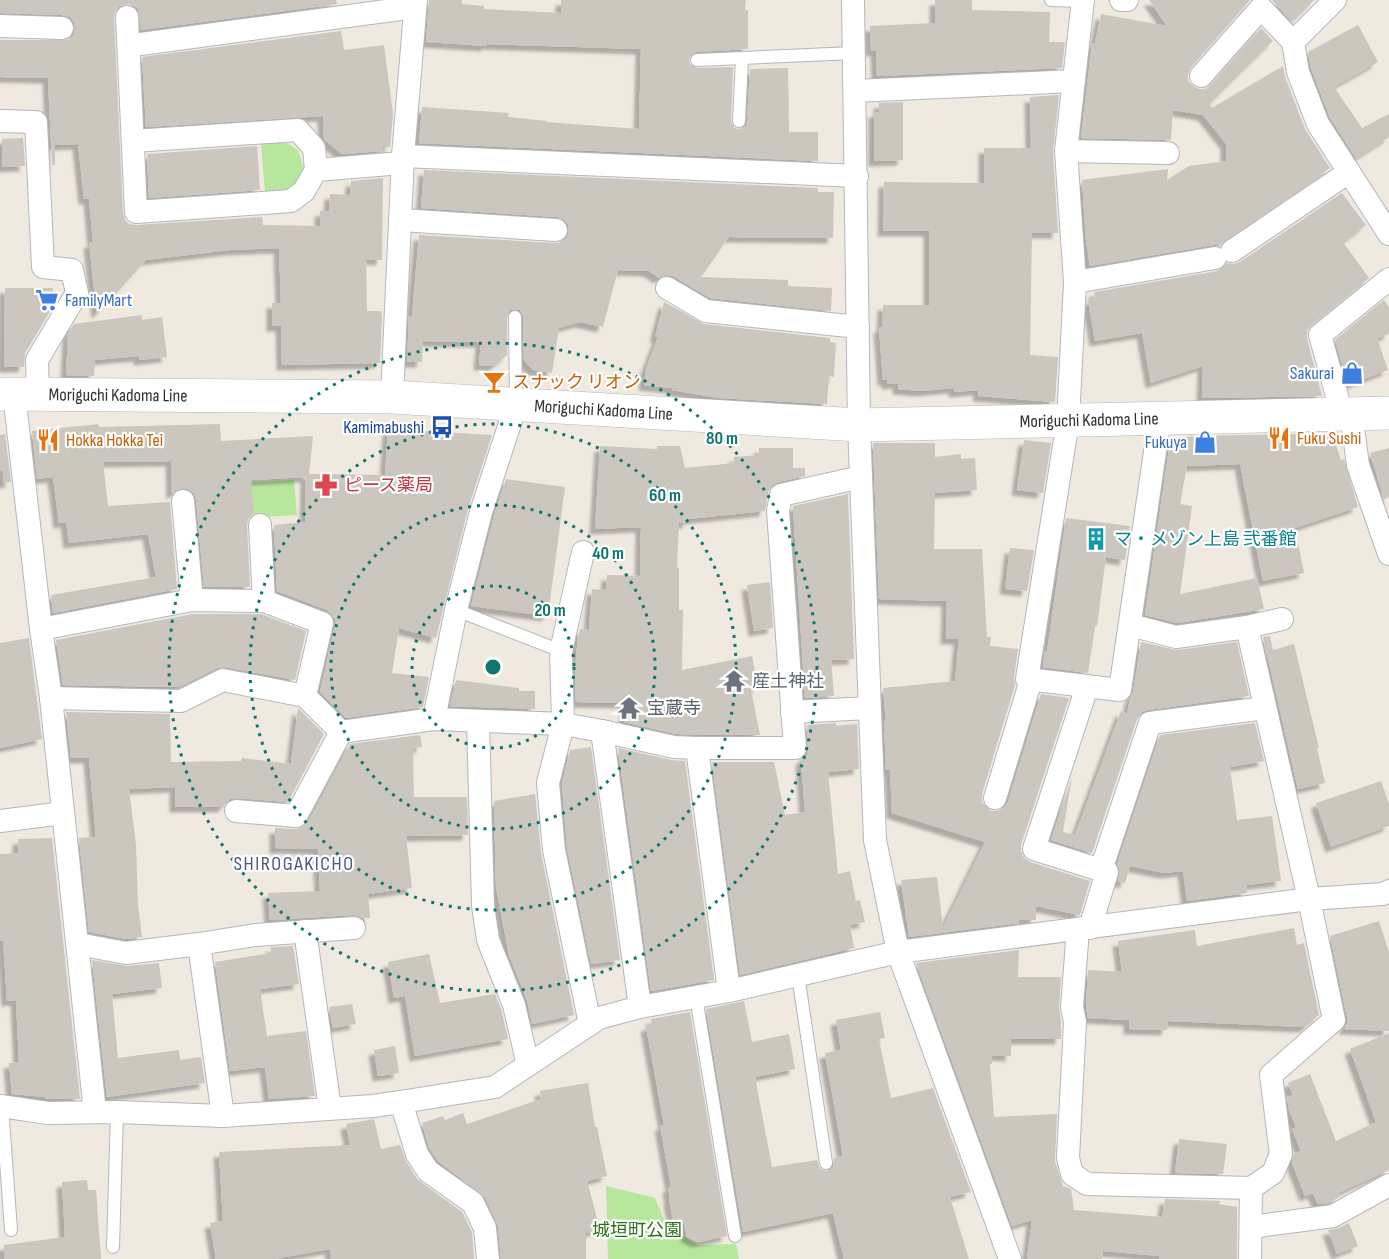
<svg xmlns="http://www.w3.org/2000/svg" width="1389" height="1259" viewBox="0 0 1389 1259" font-family="'Sofia Sans Condensed','Noto Sans JP',sans-serif">
<style>
.green{fill:#b6e79c}
.building{fill:#cbc7be;filter:url(#shadow)}
.lines{fill:none;stroke-linecap:round;stroke-linejoin:round}
.lane-casing{stroke:#b4b7c1;stroke-width:14}
.street-casing{stroke:#b4b7c1;stroke-width:24}
.secondary-casing{stroke:#b4b7c1;stroke-width:34}
.lane{stroke:#fff;stroke-width:12}
.street{stroke:#fff;stroke-width:22}
.secondary{stroke:#fff;stroke-width:33}
.ring{fill:none;stroke:#0f766e;stroke-width:3;stroke-dasharray:3 6}
.labels{text-anchor:middle;dominant-baseline:central;stroke-width:4.5;stroke-linejoin:round;paint-order:stroke}
.shop-label{font-size:18px;fill:#366cbe;stroke:#fff;text-anchor:end}
.food-label{font-size:18px;fill:#c56008;stroke:#fff;text-anchor:start}
.street-label{font-size:18px;fill:#2e2e2e;stroke:#fff}
.transit-label{font-size:18px;fill:#164399;stroke:#fff;text-anchor:end}
.health-label{font-size:18px;fill:#be3a42;stroke:#fff;text-anchor:start}
.culture-label{font-size:18px;fill:#0d838f;stroke:#fff;text-anchor:start}
.worship-label{font-size:18px;fill:#5b616d;stroke:#fff;text-anchor:start}
.park-label{font-size:18px;fill:#2b7019;stroke:#fff}
.neighbourhood-label{font-size:20px;letter-spacing:1.5px;fill:#4b5681;stroke:#fff}
.centre{fill:#0f766e;stroke:#fff;stroke-width:3}
.ring-label{font-size:18px;text-anchor:middle;font-weight:bold;fill:#0f766e;stroke:#fff;stroke-width:4.5;stroke-linejoin:round;paint-order:stroke}
</style>
<defs>
<filter id="shadow"><feDropShadow dx="-5.5" dy="5.5" stdDeviation="1.5" flood-color="#0004"/></filter>
</defs>
<rect width="100%" height="100%" fill="#efe9e0"/>
<!-- green -->
<g class="green">
<path d="M284,141l14,9 6,19c-11,22 -14,22 -39,24l-4,-51z"/>
<path d="M294,480l3,35 -51,3 -2,-35z"/>
<path d="M606,1186l49,12 11,27 32,20 38,-1 3,15h-131z"/>
</g>
<!-- building -->
<g class="building">
<path d="M0,0h336l1,4 -196,26 -3,-21 -4,-4 -7,-1 -8,2 -4,5 -1,7 9,195 2,7 4,4 7,1 126,-8 1,8 57,1v-15h9l1,-17 20,1 1,-14 32,-3 -1,82 -16,-1 1,52h14l1,4 -2,48 -98,2 -1,-39h-9v-23h9l-2,-55 -49,2 -84,10 -49,54 -8,-71 4,-1 -4,-43h-5l-6,-55 -23,1v20h-3l-4,-87 -48,-1v-37h68l6,-5 1,-6 -1,-7 -4,-5 -8,-2 -62,-2z"/>
<path d="M429,0h33v4l22,2v3l77,4v-13h185l-1,10h3v39l-52,3 -7,5 1,7 7,4 36,-1 -2,54 3,7 5,1 7,-3 1,-5 3,-52 38,-1 1,64h29v29l-399,-18 3,-36 87,6 -1,4 39,4 -1,1 93,7 2,-80 -154,-5v2l-61,-4z"/>
<path d="M935,0h37v10l78,2 -1,30h16l-3,26 -185,8 -1,-26 -5,1 -1,-25 65,-3z"/>
<path d="M1149,0h101l-59,67 -3,7v7l5,5 6,3h7l5,-4 50,-57 12,13 -64,63 3,4 71,-42 2,11 20,52 25,39 -106,72 -4,5h-7l-123,21 -4,-26 -4,-60 86,-11 -1,11 22,-14 37,-5v-17l-23,-29 -30,-5 -2,30 -90,-2 11,-95h3l6,-29 66,12z"/>
<path d="M1272,0h42l-22,22z"/>
<path d="M1358,25l20,37 -44,25 28,41 27,-14v23l-33,21 -26,-40 -19,-50 -3,-16z"/>
<path d="M341,31l3,19 40,-5 9,69 -3,33h-7v4l-41,3 -18,-15 -1,-23 -177,11 -4,-70z"/>
<path d="M1059,95l-6,57 5,81h-26l-2,122 28,2 -3,45 -77,-6 1,-6 -25,2v-4l-33,3 -23,-2v-6l-11,1v-4h-4l-4,-52 3,-1 1,-22h46v-74h-46l1,-49 100,1v-35h47l-1,-51z"/>
<path d="M903,102v58l-29,1v-49h5v-9z"/>
<path d="M23,138l2,28 -23,1v-28z"/>
<path d="M257,146l3,44 -111,8 -2,-44z"/>
<path d="M424,170l394,18v4h16l-1,46 -104,-1 -28,40 87,3v6l44,2 -1,23 -121,-13 -37,-22 -6,-1 -8,3 -10,-7 -31,-1 -15,57 -23,-5 -21,6 -7,45 -19,-3 -9,-10 -1,-44 -3,-6 -5,-1 -5,1 -3,7v38l-13,11 -15,-1 2,-23 -58,-1 -1,21h-15l2,-46h3l7,-81 136,8 7,-1 5,-4 2,-7 -1,-7 -5,-5 -6,-2 -136,-9z"/>
<path d="M1342,193l24,32 -23,17 26,36 -58,47 -4,5v9l15,57 -120,2 1,-32 -52,17 -9,-50 -47,8 -7,-41 7,-2 -1,-6 124,-21 9,-8 7,1 6,-2z"/>
<path d="M5,288h48l-1,20 -27,45 -1,14h-20z"/>
<path d="M1384,300l5,7v27l-12,4 11,32 -40,15 -13,-45z"/>
<path d="M664,302l40,22 126,14v4l6,1 -2,34 -5,-1 -2,28 -108,-6 -47,-8v-2l-28,-3 2,-16 12,-32h-3z"/>
<path d="M142,315v5l20,-3 5,40 -28,3v-4l-44,4 -1,16 -28,-1 2,-41 6,-10z"/>
<path d="M98,424l1,3 121,-3 1,17 92,-5 -4,38 76,1 3,-46 104,6 -24,74 -32,129 -37,-10 -7,45 37,4 -6,30 -77,11 -26,-26 15,-66v-7l-8,-9 -50,-19 -3,-66 31,-3 1,-45 -55,3 3,33 -6,5 -1,8 3,61h-46l-8,-88 -2,-6 -6,-4 -7,-1 -9,6 -1,-33 -68,1 5,44 62,-4 7,87 -124,24 -2,-18 105,-18 -8,-43 -79,9 -3,-21 -7,1 -6,-46 -16,2 -5,-48z"/>
<path d="M5,434l6,48 -8,1v-12h-3v-36z"/>
<path d="M1300,434h32l9,26 3,-1 14,48 -63,21 9,45 -41,8 -23,-117 -53,2 -7,38 12,2 -12,88 77,-16 7,31 -87,14 -32,-8 25,-173 15,2 -2,-7 18,-1z"/>
<path d="M1024,440l27,3 -8,50 -26,-3z"/>
<path d="M873,443h62v14l26,-3v5l14,-1 2,32 -42,3 -1,56h48l5,88h4l-1,9 28,3 -4,28 1,8 -33,109v8l9,9h6l7,-3 4,-6 33,-108 28,4 -48,147v6l3,7 6,4 60,19 -10,34 -44,-9v14h-17v3l-110,14 -8,-57 36,-3 6,51 42,-86 -93,-29 -2,-43h-4l-2,-50h2l-3,-32 72,-7 4,-42h-13l1,-38 -68,-2z"/>
<path d="M600,446l57,3v-3h23l5,22 49,-5v-6l25,-2v-7h34v20h12v8l-27,6 -7,4 -3,7 -3,18 -77,8v4h-9l-2,44 2,1v42h4l-1,60 70,-14 6,32 -7,2 9,45 -84,-1 -52,-12 2,-19 -50,-1 -1,-32 3,-33 2,-8 9,1 3,-41 14,1 1,-15 33,1 1,-49 -46,2z"/>
<path d="M1389,448v49l-5,2 -14,-46z"/>
<path d="M506,479l59,8 -17,129 -77,-10 23,-90z"/>
<path d="M848,494l6,165 -23,1 3,36 -29,2 -12,-192z"/>
<path d="M1066,518l64,8 -5,34 -19,-3 -9,69h-2l-7,47 -45,-6 2,-16 2,1z"/>
<path d="M1010,548l24,2 -7,41 -22,-2z"/>
<path d="M770,582l3,46 -19,3 -7,-46z"/>
<path d="M193,614h68l45,17 -11,49 -70,-13 -8,1 -39,19 -115,-2 -7,-45z"/>
<path d="M1270,636l3,14 21,-6 25,104h-2l8,35 -27,6 -35,-152z"/>
<path d="M29,638l13,101 -42,9v-105z"/>
<path d="M1141,642l36,8 60,-8 12,54 -101,14 -6,2 -5,7 -45,134 -41,-13 21,-63 -9,55 12,3 46,-124 6,3 3,-15 3,-7z"/>
<path d="M456,680l63,8v3h16v18l-85,-3z"/>
<path d="M298,708l26,26 -36,68 -51,-4 -7,1 -7,8h-48v-20l-46,2 7,56 2,59 4,33 -16,2 -37,-7 -10,-94 17,-1 -7,-79h-18l-5,-46 104,2 1,48 70,-1 1,-3 49,6z"/>
<path d="M836,723v3l21,-2 2,45 -31,3 10,102 12,-3 6,30 4,-1 5,22 -15,3 4,23 -114,27 -28,-213h62l11,53 20,-3 -4,-52 6,-5 1,-7 -1,-23z"/>
<path d="M1255,723l9,38 -34,6 7,53 35,-4 9,65 -35,4 1,8 -60,8 -4,-30 -18,2 -35,-7 -5,17 -7,-2 2,-11 -3,-6 43,-129z"/>
<path d="M420,735l2,12 -9,1 1,49h53l1,38 -62,1 6,52 -44,6 2,24h-7l-10,-3 -83,5 -2,-27 52,-2 -2,-42 -43,-1v-20l21,1 7,-2 5,-4 42,-79z"/>
<path d="M591,747l29,213 -29,4 -24,-116 -5,-64 8,-34z"/>
<path d="M618,748l53,12 14,1 29,219 -63,11z"/>
<path d="M1381,781l8,23v22l-58,21 -15,-44z"/>
<path d="M535,794l6,59 33,162 -42,9 -5,-24 -18,-45 -13,-68 -2,-86z"/>
<path d="M52,838l28,261h-35v-2l-33,-3 -3,-31 10,-1 -3,-62 -9,1 -4,-61 -3,1v-87l18,-1v-14z"/>
<path d="M1379,921l10,31v79l-45,-2 3,-5v-7l-17,-81z"/>
<path d="M1294,928l3,17 7,-2 15,72 -14,12 -137,-6 -1,9 -38,-1v-9l-41,-2 -2,-12 2,-36 34,2 -4,-31 77,-11 2,16z"/>
<path d="M293,946l6,38 -39,5 7,47 39,-5 9,65 -46,3 -4,-32 -35,4 -15,-109 56,-9v-6z"/>
<path d="M1019,950l-1,27h43l-2,29 2,17v16h-50v17l-20,-1 1,9h-2l4,53 63,-3 -2,47 8,25 8,3 3,21 88,7 3,-18 55,2 -1,3 18,3v52h-78l1,-3 -57,-5 -1,8h-75l5,-39 -20,6 -96,-263z"/>
<path d="M429,954l11,49 55,-9 6,15 7,30 -93,17 -10,-60 -11,2 -6,-36z"/>
<path d="M92,960l35,6 32,-3 3,25 -50,6 6,64 61,-8 1,10 21,-3 4,26 -98,14z"/>
<path d="M744,1001l8,41 37,-8 6,35 -40,8 17,90 45,-7 3,9 8,2 5,-4 1,-9 9,-2 -18,-103 16,-3 -5,-30 44,-8 5,26 -6,1 12,59 42,-10 38,104 -21,5 19,62h-125l-11,-46 -90,19 -37,-223z"/>
<path d="M352,1004l4,20 -23,4 -4,-21z"/>
<path d="M690,1012l37,224 -29,6 -11,-5 -3,-14 -10,2 -5,-25 1,-1 -2,-12h3l-11,-62h4l-18,-99 6,-1 -1,-6z"/>
<path d="M1389,1033v137l-51,23 1,4 -10,6 -11,1 -5,-11 -8,3 -13,-33 2,-10 7,-2 -9,-22 4,-2 -7,-17 -2,-13 6,-2 -5,-12 22,-9 26,67 40,-19 -26,-73z"/>
<path d="M395,1046l4,27 -21,3 -4,-26z"/>
<path d="M588,1083l7,44h2l10,49 -20,5 13,48 -14,4v26h-85l-3,-33 -13,-29 -47,-36 -9,-13 -7,-25 21,-7 2,4 18,-7 4,11 74,-25 -1,-8z"/>
<path d="M374,1119l7,30 19,-4 6,16 11,18 45,33 10,20 2,27h-143l-1,-10 -56,10h-58l-6,-36 13,-2 -4,-69 131,-7 -4,-21z"/>
<path d="M1179,1139l48,5 -4,30 -48,-1z"/>
<path d="M87,1180l1,10h8l5,69h-97v-14l61,-8 -3,-55z"/>
<path d="M1349,1223l9,23 -21,8 -9,-24 11,-2z"/>
</g>
<g class="lines">
<!-- lane casing -->
<g class="lane-casing">
<g id="lane">
<path d="M1051,0l32,1"/>
<path d="M697,60l157,-7"/>
<path d="M739,121l3,-63"/>
<path d="M515,317l1,86"/>
<path d="M456,610l105,41"/>
<path d="M798,975l28,188"/>
<path d="M696,997l39,239"/>
<path d="M2,1106l9,124"/>
<path d="M113,1247l4,-135"/>
</g>
</g>
<!-- street casing -->
<g class="street-casing">
<g id="street">
<path d="M853,0l6,425 16,415 23,112 112,307"/>
<path d="M1083,0l-17,151 9,131 -7,139 -41,258 93,11 40,-272"/>
<path d="M1121,0h6"/>
<path d="M127,17l9,195 155,-11 13,-10 12,-21 86,-7"/>
<path d="M0,26l62,2"/>
<path d="M1293,42l5,30 20,52 71,110"/>
<path d="M141,44l274,-37"/>
<path d="M1201,76l60,-68 32,34 42,-42"/>
<path d="M855,91l219,-10"/>
<path d="M0,121l36,1 7,145 29,3 5,23 -40,67 1,35"/>
<path d="M133,141l165,-11 16,18 2,22"/>
<path d="M1066,151l102,2"/>
<path d="M403,156l454,20"/>
<path d="M400,220l156,10"/>
<path d="M1232,251l117,-79"/>
<path d="M1075,282l140,-24"/>
<path d="M667,288l39,23 152,16"/>
<path d="M14,394l27,235 10,69 44,414"/>
<path d="M392,397l11,-241 13,-156"/>
<path d="M1351,413l7,52 31,89"/>
<path d="M1342,414l-22,-79 69,-56"/>
<path d="M183,501l9,99"/>
<path d="M260,525l4,76"/>
<path d="M583,552l-22,99 2,73 -15,59 6,67 36,174"/>
<path d="M1130,625l46,12 71,-10 35,-8"/>
<path d="M1247,627l62,272 25,121 -63,55 10,79 -8,19 -22,15 -1,71"/>
<path d="M41,629l151,-29 72,1 58,22 -17,73"/>
<path d="M1087,687l-53,162 73,23 -17,56"/>
<path d="M51,698l130,3 42,-21 82,16 36,36 93,-13 129,5 39,7 38,276"/>
<path d="M792,712l77,-4"/>
<path d="M434,719l22,-109 25,-98 35,-107"/>
<path d="M478,721l5,184 5,35 26,65 14,60"/>
<path d="M602,731l72,16 23,1 32,243"/>
<path d="M697,748h98l-17,-237 3,-16 80,-18"/>
<path d="M995,798l36,-118"/>
<path d="M236,811l60,5 45,-84"/>
<path d="M0,821l63,-8"/>
<path d="M1101,870l49,-147 115,-15"/>
<path d="M1078,929l-6,78 3,15 -7,136 4,16 15,10 164,4"/>
<path d="M305,931l25,177"/>
<path d="M78,944l48,9 73,-9 24,172"/>
<path d="M199,944l56,-9 99,-7"/>
<path d="M401,1102l16,52 11,17 45,32 12,25 3,31"/>
<path d="M0,1106l48,7 69,-1 106,4 150,-10 28,-4 94,-15 104,-69 41,-11 89,-16 169,-39 411,-53 74,-5 6,-3"/>
<path d="M1251,1227l82,-11 56,-31"/>
</g>
</g>
<!-- secondary casing -->
<g class="secondary-casing">
<g id="secondary">
<path id="s1" d="M0,394l392,3 467,28 530,-12"/>
</g>
</g>
<!-- lane -->
<use href="#lane" class="lane"/>
<!-- street -->
<use href="#street" class="street"/>
<!-- secondary -->
<use href="#secondary" class="secondary"/>
</g>
<!-- distance rings -->
<g class="ring">
<circle cx="493" cy="667" r="81"/>
<circle cx="493" cy="667" r="162"/>
<circle cx="493" cy="667" r="243"/>
<circle cx="493" cy="667" r="324"/>
</g>
<!-- icons -->
<defs>
<g id="supermarket-bare" transform="scale(1.8)"><path d="M-6-5.5h2.5l.6 2H6L4.5 2H-2.5L-4.4-4H-6ZM-1.5 3.2a1.3 1.3 0 1 0 .1 0ZM3 3.2a1.3 1.3 0 1 0 .1 0Z" fill="#3f7fe0" stroke="#fff" stroke-width="2.5" paint-order="stroke"/></g>
<g id="shop-bare" transform="scale(1.8)"><path d="M-5-2.5h2.3a2.7 3.5 0 0 1 5.4 0H5L5.5 6h-11ZM-1.5-2.5h3a1.5 2.3 0 0 0-3 0Z" fill="#3f7fe0" stroke="#fff" stroke-width="2.5" paint-order="stroke"/></g>
<g id="bar-bare" transform="scale(1.8)"><path d="M-6-5H6L.8 .8V4.5H3.5V6h-7V4.5H-.8V.8Z" fill="#e8710a" stroke="#fff" stroke-width="2.5" paint-order="stroke"/></g>
<g id="bus-bare" transform="scale(1.8)"><path d="M-5-6H5V4H4V6H2V4H-2V6H-4V4H-5ZM-3.5-4V0h7V-4ZM-3.5 1.2v1.5H-2V1.2ZM2 1.2v1.5H3.5V1.2Z" fill="#1a4fb4" stroke="#fff" stroke-width="2.5" paint-order="stroke"/></g>
<g id="restaurant-bare" transform="scale(1.8)"><path d="M-5-6h1v4h1v-4h1v4h1v-4h1v5L-1.5 .5V6h-2V.5L-5-1ZM5-6V6H3V1.5H1.5Q1.5-4 5-6Z" fill="#e8710a" stroke="#fff" stroke-width="2.5" paint-order="stroke"/></g>
<g id="pharmacy-bare" transform="scale(1.8)"><path d="M-2-6h4v4h4v4h-4v4h-4v-4h-4v-4h4Z" fill="#e0444e" stroke="#fff" stroke-width="2.5" paint-order="stroke"/></g>
<g id="building-bare" transform="scale(1.8)"><path d="M-4-6H4V6H1V3H-1V6H-4ZM-2.5-4.3h1.7v1.8h-1.7ZM.8-4.3h1.7v1.8H.8ZM-2.5-1h1.7V.8h-1.7ZM.8-1h1.7V.8H.8Z" fill="#0f9aa8" stroke="#fff" stroke-width="2.5" paint-order="stroke"/></g>
<g id="temple-bare" transform="scale(1.8)"><path d="M0-6L5-2H3V0L6.5 2.5H4V6H1.5V3h-3V6H-4V2.5H-6.5L-3 0V-2H-5Z" fill="#6b7280" stroke="#fff" stroke-width="2.5" paint-order="stroke"/></g>
</defs>
<g fill-rule="evenodd">
<use href="#supermarket-bare" x="47" y="300"/>
<use href="#shop-bare" x="1352" y="373"/>
<use href="#bar-bare" x="494" y="382"/>
<use href="#bus-bare" x="442" y="427"/>
<use href="#restaurant-bare" x="1279" y="438"/>
<use href="#restaurant-bare" x="48" y="440"/>
<use href="#shop-bare" x="1205" y="442"/>
<use href="#pharmacy-bare" x="326" y="485"/>
<use href="#building-bare" x="1096" y="539"/>
<use href="#temple-bare" x="734" y="681"/>
<use href="#temple-bare" x="629" y="708"/>
</g>
<g class="labels">
<!-- shop labels -->
<g class="shop-label">
<text x="65" y="300" text-anchor="start">FamilyMart</text>
<text x="1334" y="373">Sakurai</text>
<text x="1187" y="442">Fukuya</text>
</g>
<!-- food labels -->
<g class="food-label">
<text x="512" y="382">スナック リオン</text>
<text x="1297" y="438">Fuku Sushi</text>
<text x="66" y="440">Hokka Hokka Tei</text>
</g>
<!-- street labels -->
<g class="street-label">
<text stroke="none"><textPath href="#s1" startOffset="118">Moriguchi Kadoma Line</textPath></text>
<text stroke="none"><textPath href="#s1" startOffset="604">Moriguchi Kadoma Line</textPath></text>
<text stroke="none"><textPath href="#s1" startOffset="1090">Moriguchi Kadoma Line</textPath></text>
</g>
<!-- transit labels -->
<g class="transit-label">
<text x="424" y="427">Kamimabushi</text>
</g>
<!-- health labels -->
<g class="health-label">
<text x="344" y="485">ピース薬局</text>
</g>
<!-- culture labels -->
<g class="culture-label">
<text x="1114" y="539">マ・メゾン上島 弐番館</text>
</g>
<!-- worship labels -->
<g class="worship-label">
<text x="752" y="681">産土神社</text>
<text x="647" y="708">宝蔵寺</text>
</g>
<!-- park labels -->
<g class="park-label">
<text x="637" y="1230">城垣町公園</text>
</g>
<!-- neighbourhood labels -->
<g class="neighbourhood-label">
<text x="294" y="864">SHIROGAKICHO</text>
</g>
</g>
<circle cx="493" cy="667" r="9" class="centre"/>
<g class="ring-label">
<text x="722" y="444">80 m</text>
<text x="665" y="501">60 m</text>
<text x="608" y="559">40 m</text>
<text x="550" y="616">20 m</text>
</g>
</svg>
